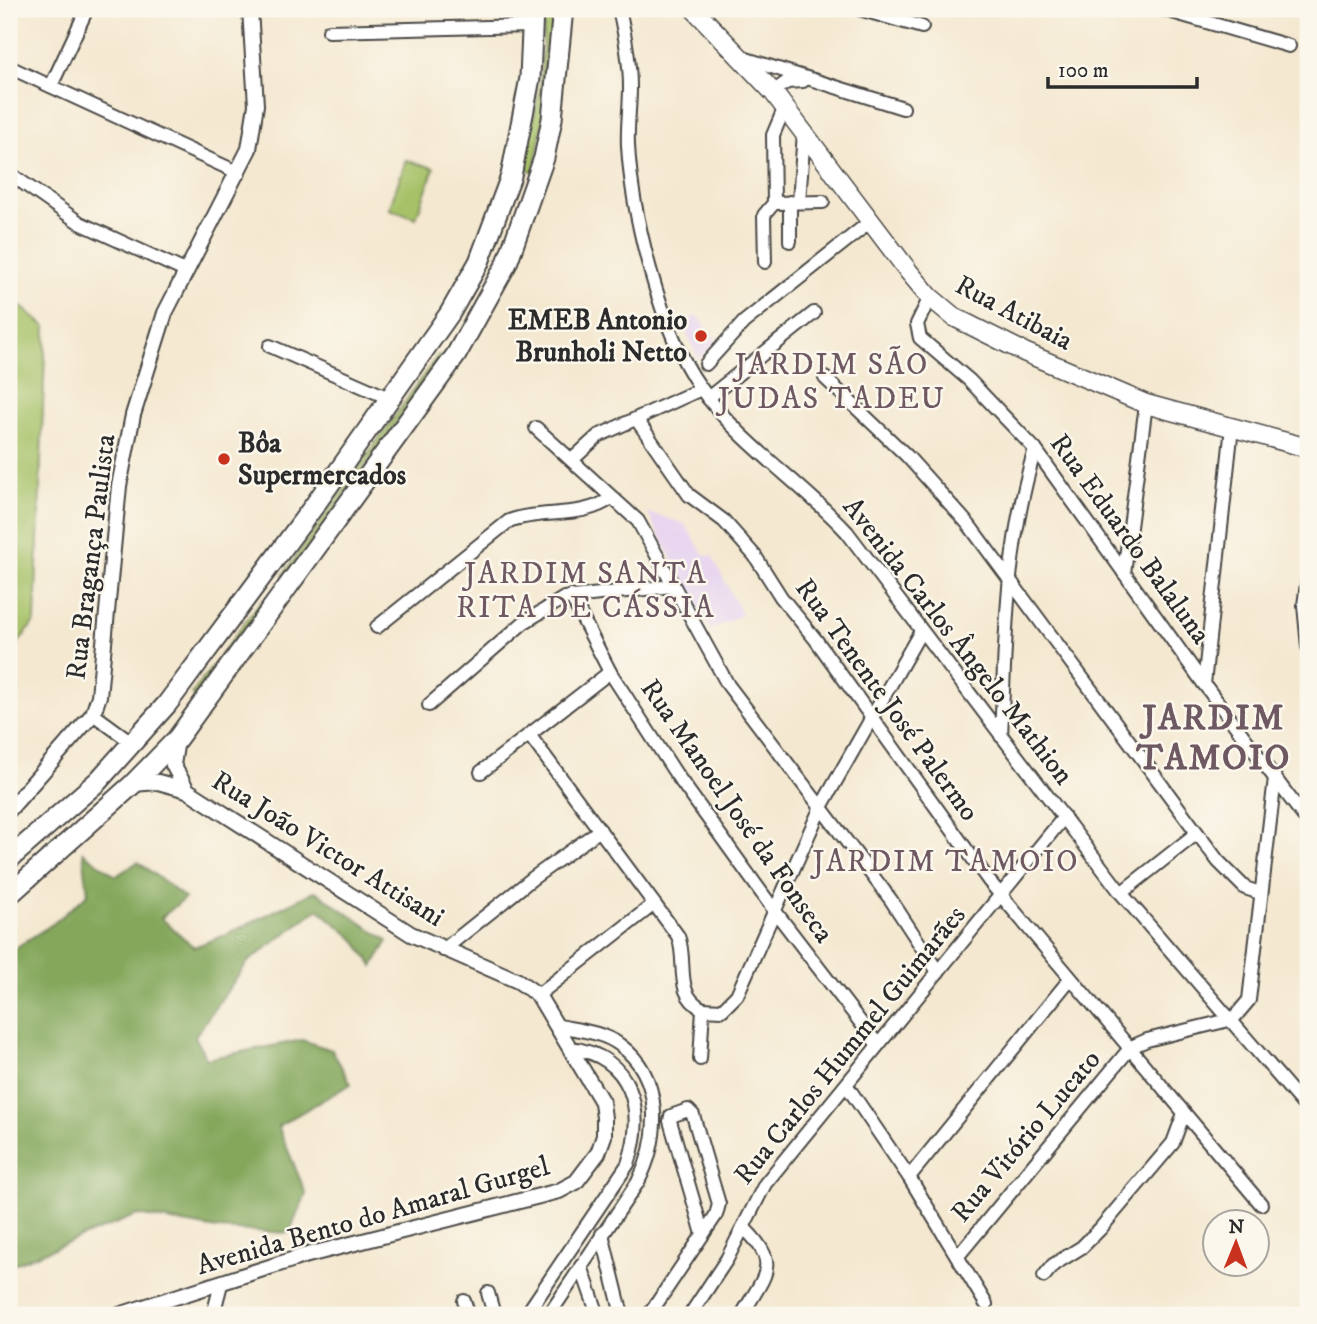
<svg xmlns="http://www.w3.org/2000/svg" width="1317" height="1324" viewBox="0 0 1317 1324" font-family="'IM FELL DW Pica',serif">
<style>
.built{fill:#e6d2f0}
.green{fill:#a6c168;stroke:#68764a;stroke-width:2}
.forest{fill:#84a75c;stroke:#586944;stroke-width:2}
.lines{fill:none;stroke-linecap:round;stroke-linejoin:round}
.minor-casing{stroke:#494744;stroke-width:16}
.tertiary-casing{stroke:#494744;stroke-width:18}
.secondary-casing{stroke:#494744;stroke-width:21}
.primary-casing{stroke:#494744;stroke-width:23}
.minor{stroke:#fff;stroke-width:12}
.tertiary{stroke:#fff;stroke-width:14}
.secondary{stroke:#fff;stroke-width:18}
.primary{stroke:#fff;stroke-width:19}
.poi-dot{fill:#c8321e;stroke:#fbf7ec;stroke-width:2.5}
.labels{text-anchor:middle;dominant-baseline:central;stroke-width:5;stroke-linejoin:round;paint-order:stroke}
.street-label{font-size:28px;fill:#2b2b2b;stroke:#fbf7ec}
.poi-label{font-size:28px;font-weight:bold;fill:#2b2b2b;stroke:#fbf7ec;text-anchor:end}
.neighbourhood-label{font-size:30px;letter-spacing:2px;fill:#6e5962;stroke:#fbf7ec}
.district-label{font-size:35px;font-weight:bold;letter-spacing:2px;fill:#6e5962;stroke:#fbf7ec}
</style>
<rect width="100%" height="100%" fill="#fbf7ec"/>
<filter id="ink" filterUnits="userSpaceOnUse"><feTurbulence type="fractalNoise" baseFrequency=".0143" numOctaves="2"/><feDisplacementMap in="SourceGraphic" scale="14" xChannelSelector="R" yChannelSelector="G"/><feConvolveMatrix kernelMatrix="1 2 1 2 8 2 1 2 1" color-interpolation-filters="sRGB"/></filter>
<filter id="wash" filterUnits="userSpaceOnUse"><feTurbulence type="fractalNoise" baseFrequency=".00686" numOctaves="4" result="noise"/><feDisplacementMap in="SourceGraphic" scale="28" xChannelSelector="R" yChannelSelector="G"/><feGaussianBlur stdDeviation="1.57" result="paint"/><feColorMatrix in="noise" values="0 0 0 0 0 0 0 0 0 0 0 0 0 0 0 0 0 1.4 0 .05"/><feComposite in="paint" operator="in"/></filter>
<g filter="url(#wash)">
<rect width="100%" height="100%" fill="#f4e8d0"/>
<!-- built -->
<g class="built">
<path d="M697,315l21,27 -20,17 -15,-35z"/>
<path d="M647,512l38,12 19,31 8,1 30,59 -32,15z"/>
</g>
<!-- green -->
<g class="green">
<path d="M545,9h9l-10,106 -10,57 -10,-5 16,-81z"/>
<path d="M406,160l28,8 -18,50 -27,-9z"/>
<path d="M9,297l37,30 -11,294 -26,34z"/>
<path d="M438,355l4,2 -155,221 -4,-3z"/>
<path d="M261,601l4,3 -68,95 -5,-5z"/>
</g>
<!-- forest -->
<path class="forest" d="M83,852l33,24 22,-14 47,36 -24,20 33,29 34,-13 87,-43 73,50 -15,25 -20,-28 -35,-29 -70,53 -53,74 11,23 96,-19 30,10 19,34 -73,42 28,68 -17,39 -71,-4 -81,-14 -128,51v-314l45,-29 34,-29z"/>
</g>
<g filter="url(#ink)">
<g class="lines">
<!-- minor casing -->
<g class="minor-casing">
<g id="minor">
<path d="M619,9c6,26 11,51 11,78 0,20 -3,39 -2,59 4,68 32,185 72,241 40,57 100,94 147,145l274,361 187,217"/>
<path d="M859,9l63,18"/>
<path d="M1162,9l127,37"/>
<path d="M329,31l204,-5"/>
<path d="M743,58l160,50"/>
<path d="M9,67l230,106"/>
<path d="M51,86l36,-77"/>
<path d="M773,92l14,-10 16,-1"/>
<path d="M9,173l71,50 105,48"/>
<path d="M799,202l5,-70"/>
<path d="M774,203l49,-1"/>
<path d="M790,241v-39"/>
<path d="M765,262l-1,-47 10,-12 -1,-68 11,-26"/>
<path d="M9,283v1"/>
<path d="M930,297l-13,27 3,14 49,42 66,69 169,235 104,138"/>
<path d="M270,346l121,53"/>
<path d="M706,364l38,-42 127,-101"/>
<path d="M825,378l82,78 62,69 249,336 27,27 15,5"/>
<path d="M708,398l106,-85"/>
<path d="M637,420l52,75 35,26 31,35 26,41 35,43 173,241 272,323"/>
<path d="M536,428l102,93 90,164 163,215 47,72"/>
<path d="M572,460l26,-24 103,-47"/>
<path d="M1124,573l22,-169"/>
<path d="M1308,577l-4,28 4,42"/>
<path d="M571,596l39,76 66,102 98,136 104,135"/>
<path d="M377,627l132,-106c32,-12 75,-2 102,-23"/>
<path d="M1204,684l28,-257"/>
<path d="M429,705l94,-82 41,-25 108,-12"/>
<path d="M93,714l41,30"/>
<path d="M530,736l148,200c10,26 -5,58 25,73"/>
<path d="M1001,736c5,-104 4,-185 34,-287"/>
<path d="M481,772l129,-100"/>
<path d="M1121,893l76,-60"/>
<path d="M443,950l90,-72 67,-48"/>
<path d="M538,995l116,-91"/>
<path d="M700,1059l3,-50 19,1 15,-15 84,-188 100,-176"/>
<path d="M847,1086l62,91 77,127"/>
<path d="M909,1177l161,-198"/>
<path d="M602,1234l20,81"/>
<path d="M958,1256l173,-209 16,-7 86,-21 16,-19 26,-222"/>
<path d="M581,1266l17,49"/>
<path d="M1044,1276l9,-11 29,-18 18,-18 73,-86 11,-30"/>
<path d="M488,1293l6,22"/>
<path d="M464,1301l5,14"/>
<path d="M213,1315l8,-31"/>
<path d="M526,1315l102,-151c18,-53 5,-107 -57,-116"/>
<path d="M549,1315l89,-133c22,-43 26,-105 -18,-137 -17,-13 -41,-15 -61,-19"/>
<path d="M649,1315l67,-100 3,-11 -26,-89 -5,-5 -17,6 -1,5 33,113"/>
<path d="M690,1315l37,-56 38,-75 299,-367"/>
<path d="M742,1315c22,-40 41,-50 1,-88"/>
</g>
</g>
<!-- tertiary casing -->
<g class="tertiary-casing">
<g id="tertiary">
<path d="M177,740l-4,25 14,25"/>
<path d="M9,810l84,-96 6,-18 20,-210 14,-71 32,-102 84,-164 7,-44 -6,-96"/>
<path d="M119,1315l185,-59 255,-65 17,-9 22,-29 6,-17v-18l-2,-16 -64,-107 -20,-14 -107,-47 -224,-144 -29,-8 -25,2"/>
</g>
</g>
<!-- secondary casing -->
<g class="secondary-casing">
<path id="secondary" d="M694,9l79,83 136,180 21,25 24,20 70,35 122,52 162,44"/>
</g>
<!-- primary casing -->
<g class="primary-casing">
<g id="primary">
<path d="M9,859l89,-78 69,-77 147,-198 136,-193 29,-51 32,-86 19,-98 3,-69"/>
<path d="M9,895l124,-111 44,-45 279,-384 51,-92 37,-105 8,-39 11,-110"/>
</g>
</g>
<!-- minor -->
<use href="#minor" class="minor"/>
<!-- tertiary -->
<use href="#tertiary" class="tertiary"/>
<!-- secondary -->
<use href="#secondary" class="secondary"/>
<!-- primary -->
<use href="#primary" class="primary"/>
</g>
</g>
<!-- markers -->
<g class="poi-dot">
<circle cx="701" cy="336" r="7"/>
<circle cx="224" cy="459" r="7"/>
</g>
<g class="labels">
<!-- street labels -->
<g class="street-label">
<text transform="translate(1014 313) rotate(28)">Rua Atibaia</text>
<text transform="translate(1130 539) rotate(54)">Rua Eduardo Balaluna</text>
<text transform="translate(91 557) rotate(-83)">Rua Bragança Paulista</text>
<text transform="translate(958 641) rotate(52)">Avenida Carlos Ângelo Mathion</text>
<text transform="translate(887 700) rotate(54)">Rua Tenente José Palermo</text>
<text transform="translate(737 811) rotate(55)">Rua Manoel José da Fonseca</text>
<text transform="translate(328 849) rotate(32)">Rua João Victor Attisani</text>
<text transform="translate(850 1045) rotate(-51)">Rua Carlos Hummel Guimarães</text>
<text transform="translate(1026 1136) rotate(-50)">Rua Vitório Lucato</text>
<text transform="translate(373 1216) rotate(-16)">Avenida Bento do Amaral Gurgel</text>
</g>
<!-- poi labels -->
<g class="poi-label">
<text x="687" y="320">EMEB Antonio<tspan x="687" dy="32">Brunholi Netto</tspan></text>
<text x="238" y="443" text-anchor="start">Bôa<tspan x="238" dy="32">Supermercados</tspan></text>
</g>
<!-- neighbourhood labels -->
<g class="neighbourhood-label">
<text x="832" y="365">JARDIM SÃO<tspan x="832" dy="34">JUDAS TADEU</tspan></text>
<text x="586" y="574">JARDIM SANTA<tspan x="586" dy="34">RITA DE CÁSSIA</tspan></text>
<text x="946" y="862">JARDIM TAMOIO</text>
</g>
<!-- district labels -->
<g class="district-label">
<text x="1214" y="719">JARDIM<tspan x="1214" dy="40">TAMOIO</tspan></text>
</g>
</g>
<!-- margin -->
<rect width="1317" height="1324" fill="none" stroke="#fbf7ec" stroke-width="35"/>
<!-- north arrow -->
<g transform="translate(1236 1243) rotate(1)"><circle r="33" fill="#fbf7ec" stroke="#a8a59f" stroke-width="2"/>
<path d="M0-5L12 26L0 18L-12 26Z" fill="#c8321e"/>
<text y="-10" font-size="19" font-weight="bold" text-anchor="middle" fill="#2b2b2b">N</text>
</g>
<!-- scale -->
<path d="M1048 77v10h149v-10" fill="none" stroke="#2b2b2b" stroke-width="3.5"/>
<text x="1058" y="77" font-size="21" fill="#2b2b2b" stroke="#fbf7ec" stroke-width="5" paint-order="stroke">100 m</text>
</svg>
